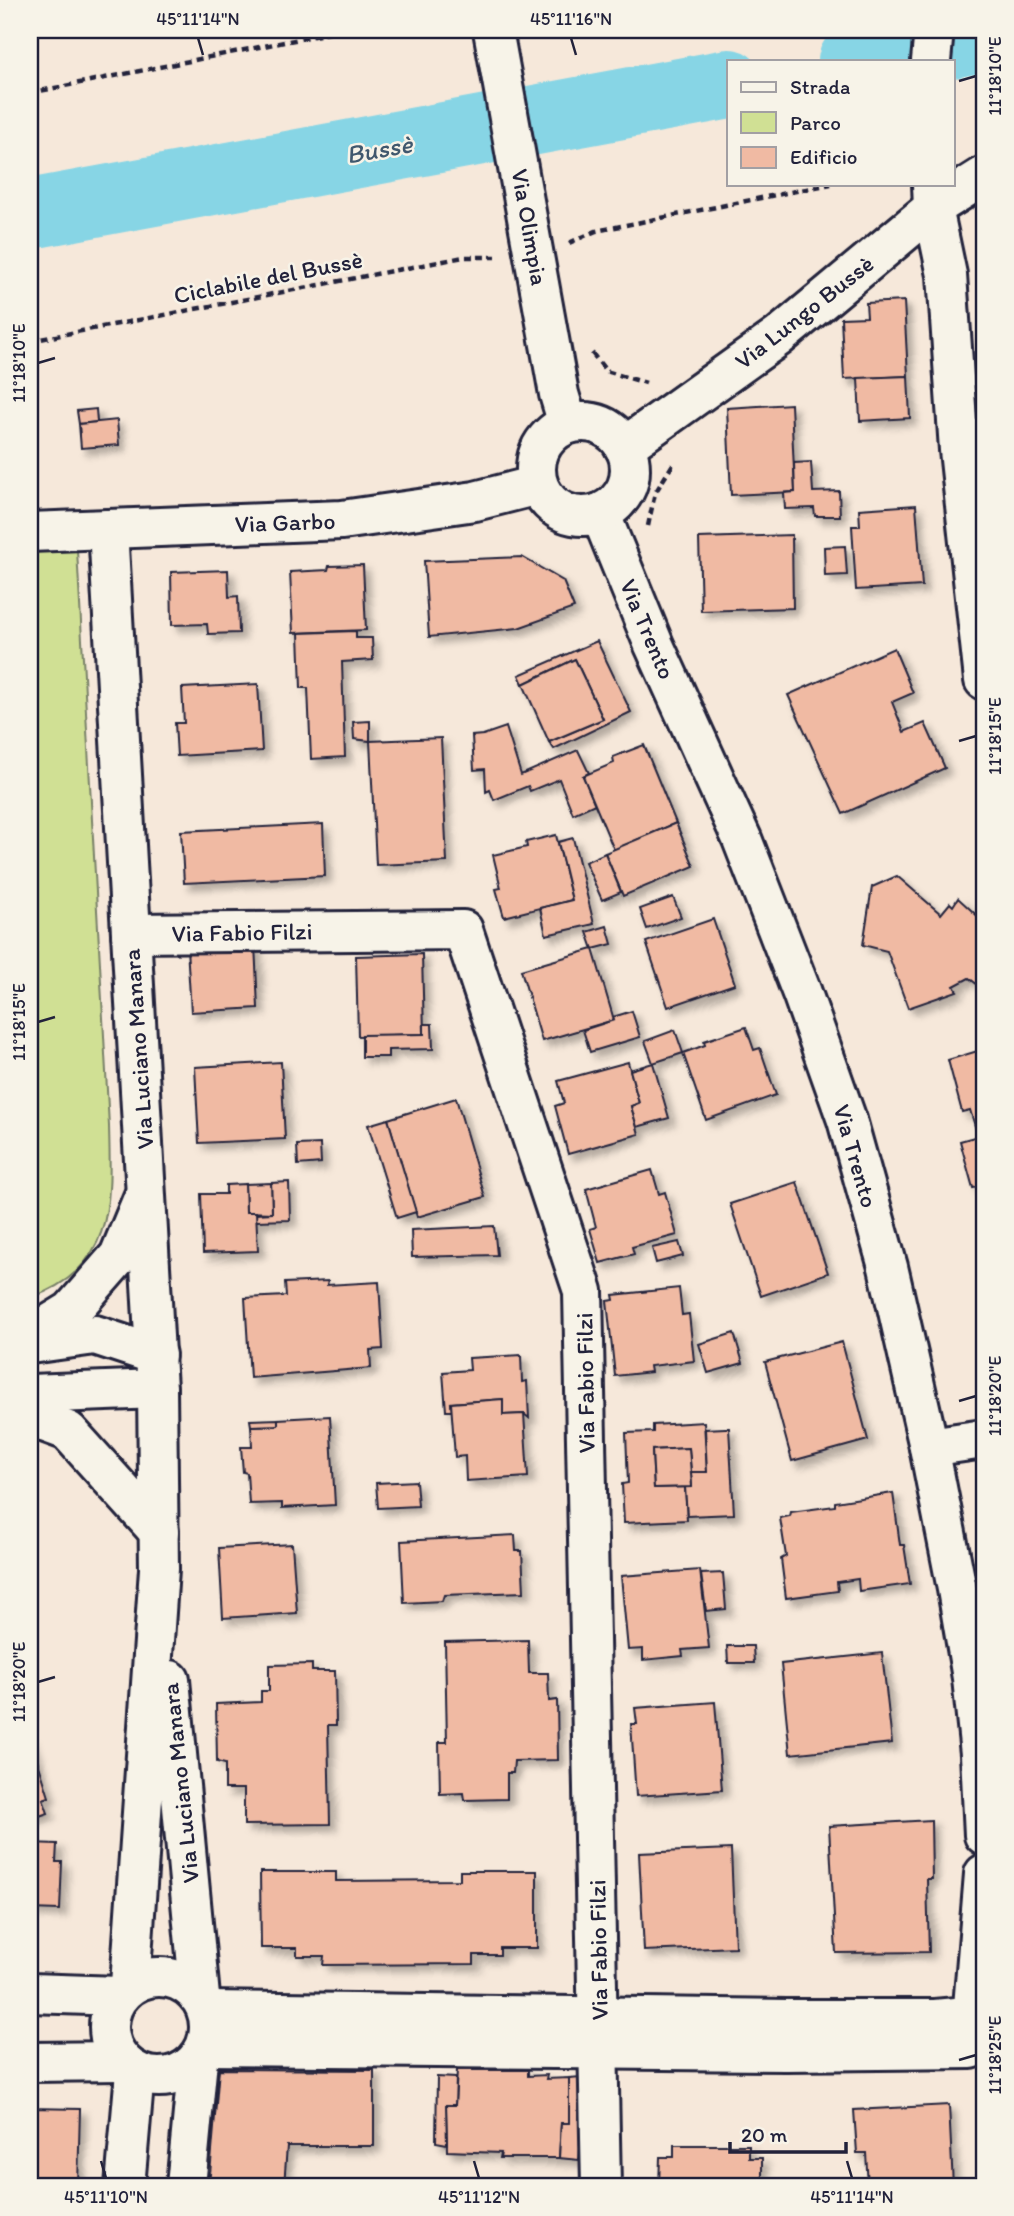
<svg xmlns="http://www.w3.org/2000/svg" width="1014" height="2216" viewBox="0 0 1014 2216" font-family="Itim,sans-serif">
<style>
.green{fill:#d0e094;stroke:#798168;stroke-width:2}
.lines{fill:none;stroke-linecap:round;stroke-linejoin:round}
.river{stroke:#87d5e5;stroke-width:70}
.building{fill:#f0baa3;stroke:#22223b;stroke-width:2;filter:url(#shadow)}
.street-casing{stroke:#22223b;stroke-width:44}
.secondary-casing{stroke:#22223b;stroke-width:44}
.path{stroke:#22223b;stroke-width:4.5;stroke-dasharray:7 5;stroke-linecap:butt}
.street{stroke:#f7f3e8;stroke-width:38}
.secondary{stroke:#f7f3e8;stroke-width:38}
.ticks{fill:none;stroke:#22223b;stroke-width:2.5}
.labels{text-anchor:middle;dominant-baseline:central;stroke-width:5;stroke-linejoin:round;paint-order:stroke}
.street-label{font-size:24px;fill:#22223b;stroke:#f7f3e8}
.water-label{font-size:26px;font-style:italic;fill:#40586e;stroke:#f7f3e8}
.neatline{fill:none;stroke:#22223b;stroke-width:2.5}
.ticks-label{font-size:18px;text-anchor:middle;fill:#22223b}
</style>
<defs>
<filter id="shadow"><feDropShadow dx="6" dy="6" stdDeviation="3.5" flood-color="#0004"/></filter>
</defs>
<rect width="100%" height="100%" fill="#f6e8da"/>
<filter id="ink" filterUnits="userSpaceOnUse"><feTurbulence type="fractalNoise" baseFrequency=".0143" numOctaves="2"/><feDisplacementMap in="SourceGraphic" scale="14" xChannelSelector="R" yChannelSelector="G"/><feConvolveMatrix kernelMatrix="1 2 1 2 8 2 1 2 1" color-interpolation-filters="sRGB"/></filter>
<g filter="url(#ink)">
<!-- green -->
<path class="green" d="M77,550l32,576c2,77 6,142 -79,172v-746z"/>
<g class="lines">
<!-- river -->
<g class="river">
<path d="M853,61l131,-24"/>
<path d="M30,214l699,-130"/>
</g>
</g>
<!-- building -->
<g class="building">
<path d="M904,301l4,75 -64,3 -3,-61 26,-1 -1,-14z"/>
<path d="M908,376l2,42 -50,3 -2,-43z"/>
<path d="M791,404l4,88 -64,3 -4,-87z"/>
<path d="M96,409l1,13 -18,2 -2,-13z"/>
<path d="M117,420l2,25 -38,3 -2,-24z"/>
<path d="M811,462l2,30 26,-1 1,25h-25l-1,-8 -29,1 -1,-16 11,-1 -1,-29z"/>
<path d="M916,505l6,81 -66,4 -4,-64h8l-1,-17z"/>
<path d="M792,535l1,73 -92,3 -2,-73z"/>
<path d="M845,546l2,29 -22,1 -1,-29z"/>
<path d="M522,557l41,24 11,27 -56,20 -89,9 -5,-76z"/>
<path d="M363,565l3,65 -73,3 -3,-61 38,-2 1,-4z"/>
<path d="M228,570l1,27 9,-1 1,37 -31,1 -1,-10 -35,1 -1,-53z"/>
<path d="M356,631v7h16l1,22 -31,2 3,95 -34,2 -3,-71h-7l-2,-55z"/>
<path d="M597,641l34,71 -77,37 -5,-7 54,-23 -28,-60 -52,25 -4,-9z"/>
<path d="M894,648l19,45 -21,9 12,30 21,-9 20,45 -102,46 -55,-119z"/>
<path d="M575,659l28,60 -54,23 -26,-58z"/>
<path d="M258,684l4,67 -85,5 -2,-33h9l-2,-35z"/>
<path d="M370,721v20l-16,-2 -1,-17z"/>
<path d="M506,727l15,48 57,-25 11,23 -6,3 12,28 -22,10 -14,-35 -29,12 -2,-5 -34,14 -4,-10 -4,2 -1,-23 -11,1 -2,-34 11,-1z"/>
<path d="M441,738l6,124 -71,3 -6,-124z"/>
<path d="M644,745l32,78 -62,27 -31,-74 31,-13 -1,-6z"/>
<path d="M676,823l18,43 -71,30 -18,-43z"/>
<path d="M323,824l2,52 -141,7 -3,-52z"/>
<path d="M556,835l16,65 -68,17 -8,-28 5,-1 -8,-33 34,-8 -1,-5z"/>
<path d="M573,838l21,86 -48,11 -6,-27 32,-8 -14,-58z"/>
<path d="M605,853l16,39 -19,8 -17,-38z"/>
<path d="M897,876l44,38 9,-11 3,3 5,-8 26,24v68l-15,-12 -15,8 3,5 -49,17 -21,-57 -24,-6 9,-58z"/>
<path d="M673,897l8,20 -34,12 -7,-20z"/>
<path d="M713,919l22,65 -67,23 -22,-65z"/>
<path d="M607,926l5,18 -19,5 -6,-17z"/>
<path d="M255,944l3,64 -67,4 -4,-64z"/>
<path d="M593,949l21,71 -72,21 -21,-71z"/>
<path d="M422,954l2,80 -66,2 -2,-80z"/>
<path d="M632,1011l8,26 -50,15 -7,-22 31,-10 -1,-3z"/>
<path d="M424,1024h8l1,25 -45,1v7h-26v-22l62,-1z"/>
<path d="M746,1027l8,23 6,-2 16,47 -70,25 -23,-67 22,-8 -1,-4z"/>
<path d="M675,1030l8,23 -30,10 -8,-22z"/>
<path d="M984,1049v137l-11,2 -13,-47 18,-5 -8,-26 -8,2 -14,-52z"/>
<path d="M281,1062l4,77 -86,4 -4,-76z"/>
<path d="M628,1062l11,41 -8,3 8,28 -71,20 -13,-48 9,-3 -6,-22z"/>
<path d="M653,1063l16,55 -32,9 -6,-21 8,-3 -9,-33z"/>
<path d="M456,1098l29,99 -68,20 -29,-98z"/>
<path d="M388,1119l28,93 -19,6 -29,-93z"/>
<path d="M320,1144l1,19 -23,2 -1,-20z"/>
<path d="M652,1170l7,24 6,-2 12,43 -45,12 2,7 -34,9 -10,-34 6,-2 -10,-38z"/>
<path d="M289,1182l1,38 -34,1v-7l16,-1 -1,-30z"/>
<path d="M797,1182l31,91 -67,23 -31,-92z"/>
<path d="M271,1183l1,30 -26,-1 -1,-28z"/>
<path d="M245,1184l1,28h10l2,39 -55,2 -2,-59h25v-9z"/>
<path d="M494,1226l3,29 -85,2 -1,-27z"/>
<path d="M679,1242l4,14 -27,7 -4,-15z"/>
<path d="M328,1281l-1,4 52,-3 4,67 -13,1 1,18 -121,10 -5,-80 41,-2 -1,-13z"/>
<path d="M679,1288l3,27 7,-1 5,47 -44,5 1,6 -36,4 -8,-75 7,-1 -1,-5z"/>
<path d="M734,1333l9,30 -35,10 -9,-29z"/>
<path d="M842,1342l26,98 -76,21 -27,-99z"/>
<path d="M521,1355l1,27 5,-1 2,37 -5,-4 -21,1v-16l-52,4 1,8h-6l-3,-39 27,-2 -1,-12z"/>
<path d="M503,1399v16l21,-1 4,63 -62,4 -1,-25 -10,1 -4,-54z"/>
<path d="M330,1416l5,89 -53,3v-5l-33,1 -2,-31 -4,-1 -2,-25h11l-1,-21 27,-1v-6z"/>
<path d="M278,1419v6l-27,1 -1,-6z"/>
<path d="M704,1422l3,50h-16l-2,-24 -37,2 2,38 31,-1 2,33 -63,3 -2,-39 6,-1 -2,-50 27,-1v-7z"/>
<path d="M725,1428h4l5,86 -47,2 -2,-29h7l-1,-15h16l-2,-43z"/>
<path d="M689,1448l3,39 -38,1 -2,-38z"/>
<path d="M416,1481l2,25 -40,2 -2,-25z"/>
<path d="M893,1493l7,52h4l6,39 -51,7 -1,-12 -21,3 1,9 -52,7 -5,-39 5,-3 -6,-38 10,-2 1,-4 44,-6v-4z"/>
<path d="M515,1535l1,16h6l2,41 -80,3 -2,6 -38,2 -3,-62z"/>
<path d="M292,1544l5,69 -74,5 -4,-70z"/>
<path d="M700,1570l9,78 -27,2 1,6 -40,4v-11l-15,1 -7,-74z"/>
<path d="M723,1573l3,36 -20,2 -5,-37z"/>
<path d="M528,1640l1,33h19l1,28 8,-1 1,60 -44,1 -1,12h-6v26l-42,1 -1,-7 -24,1 -1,-52h8l-2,-100z"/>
<path d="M727,1646h26l1,17h-26z"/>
<path d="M882,1653l10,90 -102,11 -9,-90z"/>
<path d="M312,1664v7h23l1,54h-8l2,99 -86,1v-36h-19v-25l-8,-2 -1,-58 45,-2v-11h8v-26z"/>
<path d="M715,1702l7,88 -86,6 -5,-72h6l-2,-16z"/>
<path d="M30,1737l19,60 -6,2 5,14 -18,6z"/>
<path d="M931,1820l1,59h-5l2,73 -93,1 -7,-127z"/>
<path d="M30,1843l27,1 -1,18h6l-2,48 -30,-1z"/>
<path d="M731,1849l4,98 -91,4 -5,-98z"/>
<path d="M460,1871h77v77h-37v7h-26v9l-151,1 1,-9h-27v-8h-36l-1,-76h76v9l124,-1z"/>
<path d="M219,2069l155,1v76h-87l-3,40h-75z"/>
<path d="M457,2070h71v6l19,-1 -1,4 23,-1v45h-8l-2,35h-59l1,-5 -54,-2 -1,-46h9z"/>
<path d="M437,2077l19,1 -1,27h-9l1,39 -11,-2z"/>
<path d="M581,2077v58h7l1,14h-9l-1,11 -20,-2 2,-35h8v-45z"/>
<path d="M949,2105l4,81h-85l-2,-33h-9l-3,-43z"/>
<path d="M30,2108l50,1 -2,77h-48z"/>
<path d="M674,2145h75v13h13v28h-103l1,-29h14z"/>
</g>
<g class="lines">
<!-- street casing -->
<g class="street-casing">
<g id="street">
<path d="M493,30l66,364 9,30"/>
<path d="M984,176l-51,32 14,67 12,175 25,230"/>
<path d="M600,513l54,132 88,194 60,154 45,127 41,147 41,180 28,142 15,89 8,76 4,81"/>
<path d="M108,529l49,860 2,180 -29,416"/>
<path d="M131,933l332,-3 120,361 18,895"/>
<path d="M30,1336l41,-25 48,-55 24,-58"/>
<path d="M30,1344l65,-9 61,20"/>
<path d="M30,1394l127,-5"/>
<path d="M30,1417l38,14 91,101"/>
<path d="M929,1447l55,-8"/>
<path d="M170,1680l30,317"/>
<circle cx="159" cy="2027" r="50"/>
<path d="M30,1993l89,3"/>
<path d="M973,2007l11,-133"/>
<path d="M207,2011l580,8h148l32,-3"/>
<path d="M207,2046l579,5 185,-2"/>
<path d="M30,2062l92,-1"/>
<path d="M125,2186l10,-114"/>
<path d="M186,2186l12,-126"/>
</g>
</g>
<!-- secondary casing -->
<g class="secondary-casing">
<g id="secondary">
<path d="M931,61l3,-31"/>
<circle cx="583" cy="469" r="47"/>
<path d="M624,447l154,-110 155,-129 -1,-24"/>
<path d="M30,532l312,-12 133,-19 63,-16"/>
</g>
</g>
<!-- path -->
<g class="path">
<path d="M30,93l314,-63"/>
<path d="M569,243l27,-12 235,-47"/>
<path d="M30,341l434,-84h32"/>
<path d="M592,353l14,18 40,12"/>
<path d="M648,526l7,-33 20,-32"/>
</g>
<!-- street -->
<use href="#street" class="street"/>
<!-- secondary -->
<use href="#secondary" class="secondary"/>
</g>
</g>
<!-- ticks -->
<path class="ticks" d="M198,38l5,17M571,38l5,17M959,81l17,-5M38,363l17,-5M959,741l17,-5M38,1022l17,-5M959,1401l17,-5M38,1682l17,-5M959,2060l17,-5M101,2161l5,17M474,2161l5,17M847,2161l5,17"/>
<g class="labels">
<!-- street labels -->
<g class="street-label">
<text transform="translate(530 227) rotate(80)">Via Olimpia</text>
<text transform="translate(268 277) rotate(-11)">Ciclabile del Bussè</text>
<text transform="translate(804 312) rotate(-38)">Via Lungo Bussè</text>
<text transform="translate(285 522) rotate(-2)">Via Garbo</text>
<text transform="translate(648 629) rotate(67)">Via Trento</text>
<text transform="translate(242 932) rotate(-1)">Via Fabio Filzi</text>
<text transform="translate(138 1049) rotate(-94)">Via Luciano Manara</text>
<text transform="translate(856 1156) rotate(74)">Via Trento</text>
<text transform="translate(585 1383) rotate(-91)">Via Fabio Filzi</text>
<text transform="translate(180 1783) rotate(-96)">Via Luciano Manara</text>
<text transform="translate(598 1950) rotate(-91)">Via Fabio Filzi</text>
</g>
<!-- water labels -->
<g class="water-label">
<text transform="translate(379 149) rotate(-10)">Bussè</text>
</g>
</g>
<!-- margin -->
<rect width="1014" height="2216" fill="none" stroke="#f7f3e8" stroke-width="77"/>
<!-- legend -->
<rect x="727" y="60" width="228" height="126" fill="#f7f3e8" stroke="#a29fa3" stroke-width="2"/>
<rect x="741" y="82" width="35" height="10" fill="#f7f3e8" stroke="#a29fa3" stroke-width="2"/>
<text x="790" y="94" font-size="21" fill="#22223b">Strada</text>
<rect x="741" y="112" width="35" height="21" fill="#d0e094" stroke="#a29fa3" stroke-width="2"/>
<text x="790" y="130" font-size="21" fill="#22223b">Parco</text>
<rect x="741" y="147" width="35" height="21" fill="#f0baa3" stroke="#a29fa3" stroke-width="2"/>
<text x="790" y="164" font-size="21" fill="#22223b">Edificio</text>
<!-- scale -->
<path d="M730 2142v10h116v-10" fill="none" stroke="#22223b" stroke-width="3.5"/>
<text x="741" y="2142" font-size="21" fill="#22223b" stroke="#f7f3e8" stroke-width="5" paint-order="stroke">20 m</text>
<rect x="38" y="38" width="938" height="2140" class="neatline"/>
<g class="ticks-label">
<text x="198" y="25">45°11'14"N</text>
<text x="571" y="25">45°11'16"N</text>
<text transform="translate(995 76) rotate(-90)" y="6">11°18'10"E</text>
<text transform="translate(19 363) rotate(-90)" y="6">11°18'10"E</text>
<text transform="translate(995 736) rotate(-90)" y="6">11°18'15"E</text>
<text transform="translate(19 1022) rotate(-90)" y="6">11°18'15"E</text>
<text transform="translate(995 1396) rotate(-90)" y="6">11°18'20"E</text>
<text transform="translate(19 1682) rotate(-90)" y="6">11°18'20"E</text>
<text transform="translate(995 2055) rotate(-90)" y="6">11°18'25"E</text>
<text x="106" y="2203">45°11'10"N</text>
<text x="479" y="2203">45°11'12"N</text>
<text x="852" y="2203">45°11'14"N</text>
</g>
</svg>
